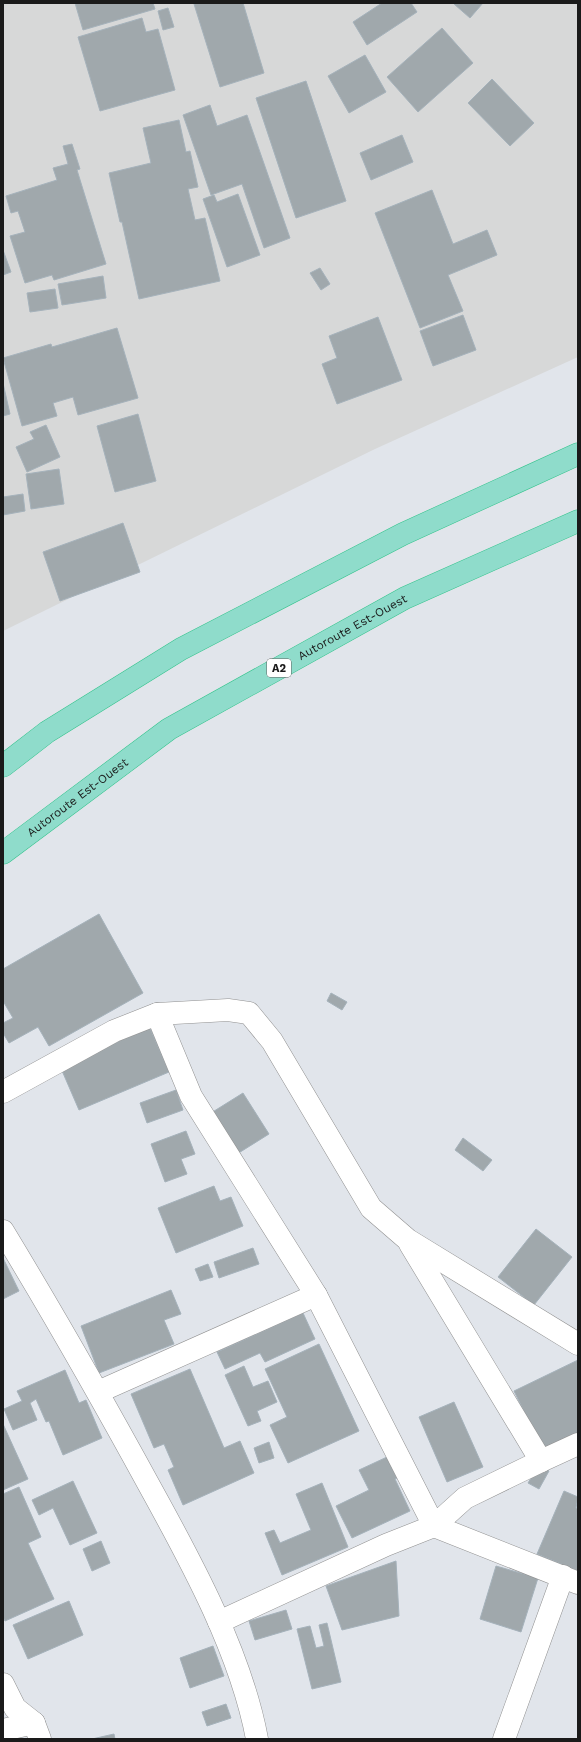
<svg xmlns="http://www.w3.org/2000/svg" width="581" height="1742" viewBox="0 0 581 1742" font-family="'Work Sans',sans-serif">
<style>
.residential{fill:#d7d8d8}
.building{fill:#a0a8ac;stroke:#a5b2bb}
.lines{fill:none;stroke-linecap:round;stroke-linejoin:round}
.street-casing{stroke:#919191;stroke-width:23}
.highway-casing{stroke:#34c38c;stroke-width:23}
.street{stroke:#fff;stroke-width:22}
.highway{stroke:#8fdccb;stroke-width:22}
.labels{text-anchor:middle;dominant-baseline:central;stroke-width:3;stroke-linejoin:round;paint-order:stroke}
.shield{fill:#fff;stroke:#5f5f5f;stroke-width:1}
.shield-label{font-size:11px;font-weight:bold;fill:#1a1a1a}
.street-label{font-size:12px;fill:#1a1a1a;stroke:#fff}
</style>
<rect width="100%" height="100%" fill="#e1e5eb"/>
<!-- residential -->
<path class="residential" d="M3,3h575v354l-203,92 -372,182z"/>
<!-- building -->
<g class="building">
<path d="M75,3h78l2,6 -72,21z"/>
<path d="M197,3h46l21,70 -44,14 -26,-83z"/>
<path d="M382,3h29l6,9 -50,33 -14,-23z"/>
<path d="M455,3h28l-13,15 -16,-14z"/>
<path d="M168,8l6,19 -11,3 -5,-19z"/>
<path d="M142,18l4,14 12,-3 17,61 -75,21 -22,-74z"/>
<path d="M442,28l31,35 -55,49 -31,-35z"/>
<path d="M365,55l21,37 -37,21 -21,-37z"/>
<path d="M492,79l42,44 -24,23 -42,-43z"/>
<path d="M306,81l40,120 -50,17 -40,-120z"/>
<path d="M210,105l7,21 30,-11 43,123 -26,10 -22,-64 -31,11 -28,-80z"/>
<path d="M179,120l7,32 4,-1 8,36 -10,2 7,31 10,-2 15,63 -81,18 -17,-77h-2l-11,-49 42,-10 -8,-35z"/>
<path d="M402,135l11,27 -42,18 -11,-27z"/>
<path d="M72,144l8,25 -3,1 29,94 -52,16 -2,-5 -27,8 -15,-47 15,-4 -7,-21 -7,2 -5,-17 51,-16 -4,-12 15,-4 -5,-18z"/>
<path d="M432,190l21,54 34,-14 10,25 -49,20 15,36 -43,17 -45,-115z"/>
<path d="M238,194l22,61 -33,12 -24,-68 11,-4 3,7z"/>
<path d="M3,250l8,22 -8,3z"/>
<path d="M320,268l10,16 -9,6 -11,-17z"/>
<path d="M103,276l3,22 -44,7 -4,-21z"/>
<path d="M55,289l3,19 -28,4 -3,-19z"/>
<path d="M463,315l13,35 -43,16 -13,-35z"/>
<path d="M378,317l24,63 -65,24 -15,-40 15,-6 -8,-22z"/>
<path d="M117,328l21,70 -60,17 -5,-18 -20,6 4,13 -35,10 -19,-68 48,-14 1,3z"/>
<path d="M3,383l7,31 -7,2z"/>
<path d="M138,414l18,67 -41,11 -18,-66z"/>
<path d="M46,425l14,32 -33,15 -11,-25 18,-8 -4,-7z"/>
<path d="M59,469l5,35 -33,5 -5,-35z"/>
<path d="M23,494l2,17 -22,4v-18z"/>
<path d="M123,523l17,49 -80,29 -17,-49z"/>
<path d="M99,914l44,79 -94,53 -11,-19 -29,16 -6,-10v-10l10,-5 -10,-17v-32z"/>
<path d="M331,993l16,9 -5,8 -15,-9z"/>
<path d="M150,1028l19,44 -90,38 -19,-44z"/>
<path d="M176,1090l7,20 -36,13 -7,-20z"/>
<path d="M243,1093l26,41 -32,20 -26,-41z"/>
<path d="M186,1131l9,23 -14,5 6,15 -22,8 -14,-38z"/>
<path d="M463,1138l29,22 -9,11 -28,-21z"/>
<path d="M214,1186l6,15 11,-4 12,29 -67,27 -18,-45z"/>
<path d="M536,1229l36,28 -38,48 -36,-28z"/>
<path d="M253,1248l6,16 -40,14 -5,-16z"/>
<path d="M3,1258l16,33 -16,8z"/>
<path d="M208,1264l5,13 -13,4 -5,-12z"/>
<path d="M171,1290l10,24 -17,6 10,24 -75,29 -18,-47z"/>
<path d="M303,1313l12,26 -50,23 -5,-9 -35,16 -8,-17z"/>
<path d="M319,1344l40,87 -71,32 -18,-38 17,-8 -22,-48z"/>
<path d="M578,1360v80l-32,16 -32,-65z"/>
<path d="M244,1366l9,21 15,-6 9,21 -20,9 4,10 -13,5 -23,-51z"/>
<path d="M190,1369l34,79 16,-7 14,32 -71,32 -15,-35 6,-3 -10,-23 -10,4 -23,-54z"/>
<path d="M65,1370l14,33 7,-3 16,38 -39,17 -14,-34 -3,1 -10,-23 -6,4 7,17 -24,10 -9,-21 18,-8 -5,-10z"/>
<path d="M454,1402l29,65 -36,15 -28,-65z"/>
<path d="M3,1424l25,55 -25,11z"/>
<path d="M269,1442l5,16 -15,5 -5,-15z"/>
<path d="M387,1457l10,21 -2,1 15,32 -58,27 -16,-32 33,-16 -10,-20z"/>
<path d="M539,1465l10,6 -10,18 -11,-6z"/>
<path d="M73,1481l24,52 -27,12 -17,-37 -14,7 -7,-15z"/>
<path d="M322,1483l26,64 -66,28 -17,-42 9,-3 6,13 31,-13 -15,-36z"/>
<path d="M19,1487l22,50 -13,6 26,56 -49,22 -2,-4v-123z"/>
<path d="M564,1491l14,6 -2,11 2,1v62l-41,-17z"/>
<path d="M101,1541l9,22 -18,8 -9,-22z"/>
<path d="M396,1561l3,55 -57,14 -16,-44z"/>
<path d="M496,1566l42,12 -17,54 -41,-13z"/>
<path d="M69,1601l14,34 -55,24 -15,-34z"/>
<path d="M286,1610l6,19 -37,11 -6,-19z"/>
<path d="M327,1623l14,59 -29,7 -15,-60 13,-3 6,22 8,-2 -5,-21z"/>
<path d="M213,1646l11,30 -34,12 -10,-30z"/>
<path d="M226,1704l5,14 -24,8 -5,-14z"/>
<path d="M114,1734l1,5h-23z"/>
</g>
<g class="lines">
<!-- street casing -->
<g class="street-casing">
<g id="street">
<path d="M157,1014l34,82 125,199 118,231 31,-28 76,-37 37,-17"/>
<path d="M3,1092l111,-61 43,-17 71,-4 21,3 23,28 99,167 37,32 170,104"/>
<path d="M3,1231c51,84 100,170 147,256 42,76 91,166 107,252"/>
<path d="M410,1244l131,217"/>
<path d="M98,1392l218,-97"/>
<path d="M219,1622l167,-77 48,-19 144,57"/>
<path d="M3,1684l12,24 19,15 6,16"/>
<path d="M3,1730l31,-7"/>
<path d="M504,1739l59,-163"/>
</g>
</g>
<!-- highway casing -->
<g class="highway-casing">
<g id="highway">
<path d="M3,766l44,-34 134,-83 222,-115 175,-80"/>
<path id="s1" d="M3,853l166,-124 236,-131 173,-77"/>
</g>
</g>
<!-- street -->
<use href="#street" class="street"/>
<!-- highway -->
<use href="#highway" class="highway"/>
</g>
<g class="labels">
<!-- shield labels -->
<rect class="shield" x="267" y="659" width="24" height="18" rx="3"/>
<g class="shield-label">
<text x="279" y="668">A2</text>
</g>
<!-- street labels -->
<g class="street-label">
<text stroke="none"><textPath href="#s1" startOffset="417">Autoroute Est-Ouest</textPath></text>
<text stroke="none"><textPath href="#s1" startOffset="93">Autoroute Est-Ouest</textPath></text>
</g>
</g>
<!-- border -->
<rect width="581" height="1742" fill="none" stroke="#1a1a1a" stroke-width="8"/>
</svg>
